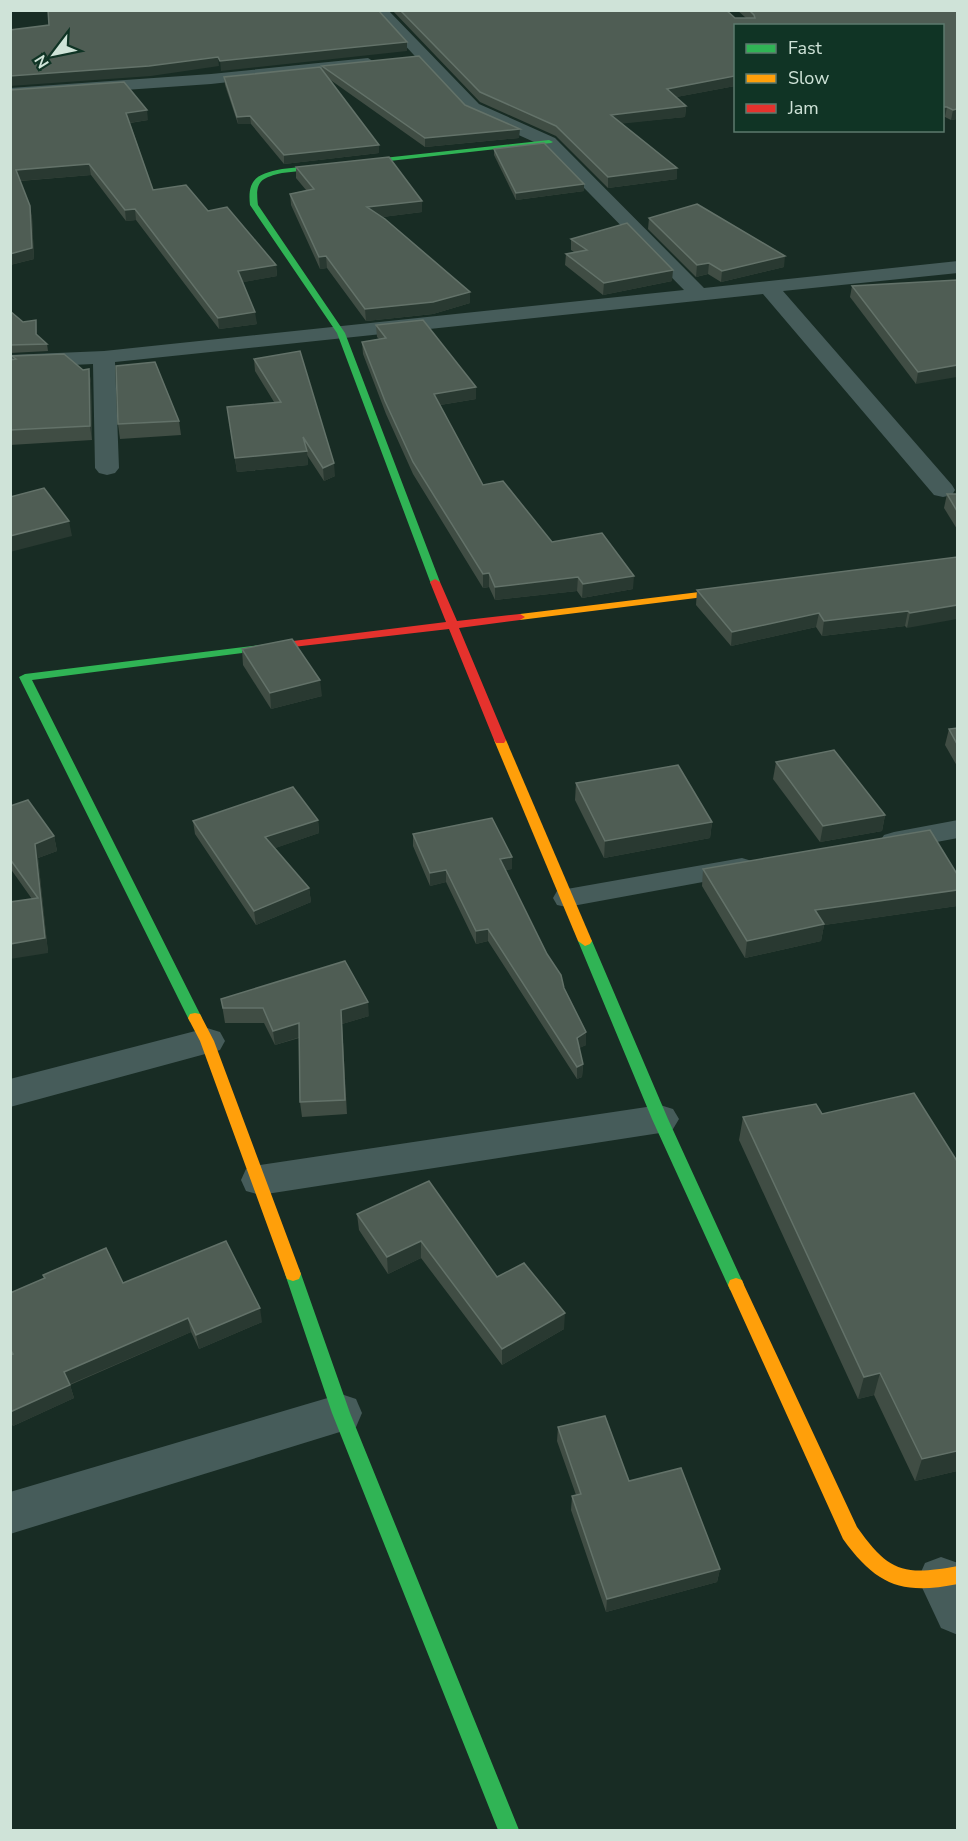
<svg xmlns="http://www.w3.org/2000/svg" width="968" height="1841" viewBox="0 0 968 1841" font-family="'Nunito Sans',sans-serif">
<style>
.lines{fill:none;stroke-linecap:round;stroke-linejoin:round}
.lane{fill:#465c5a;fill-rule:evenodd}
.street{fill:#465c5a;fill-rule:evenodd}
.fast{fill:#30b455;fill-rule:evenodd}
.slow{fill:#ff9f0a;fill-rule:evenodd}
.jam{fill:#e5322d;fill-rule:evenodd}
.wall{fill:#404d44}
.shaded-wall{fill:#293931}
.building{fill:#4f5d54;stroke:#637269;stroke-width:1.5}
</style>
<rect width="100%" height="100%" fill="#182c24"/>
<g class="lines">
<!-- lane -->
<g class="lane">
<path d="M958,820v18l-64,12 -10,-3 -4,-6 4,-6 10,-3z"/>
<path d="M742,858l10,3 4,6 -4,6 -185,34 -10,-2 -4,-7 4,-7 10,-2z"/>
</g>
<!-- street -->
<g class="street">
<path d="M372,10h16l91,94 76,34 149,150 254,-27v12l-175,18 169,194 3,5 -3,5 -9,2 -9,-2 -171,-201 -648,68 4,106 -4,5 -8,2 -8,-2 -4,-5 -2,-104 -83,4v-13l94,-4 580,-61 -141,-144 -76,-34z"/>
<path d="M368,58l8,5 -2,3 -163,18 -201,14v-10l201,-14z"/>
<path d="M207,1028l13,4 5,9 -5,9 -210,57v-28z"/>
<path d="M660,1105l13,4 6,10 -6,10 -13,4 -400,62 -14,-4 -5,-11 5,-11 14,-4z"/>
<path d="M341,1394l15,5 6,14 -6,14 -346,107v-42z"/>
<path d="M941,1557l17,6v72l-17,-7 -23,-49 7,-16z"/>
</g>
<!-- fast -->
<g class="fast">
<path d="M549,140l4,2 -2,1 -269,30c-22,5 -27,9 -24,32l87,128 95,249 -1,2h-8l-94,-251 -87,-128c-3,-27 8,-31 32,-36z"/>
<path d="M293,641l4,1v4l-265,34 170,338 -2,4h-10l-2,-4 -169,-341 6,-3z"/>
<path d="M585,936l7,5 76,178 76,166 -2,5 -6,2 -6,-2 -78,-171 -74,-178z"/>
<path d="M293,1267l6,2 2,5 49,139 169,417h-21l-166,-417 -47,-139 2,-5z"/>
</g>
<!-- slow -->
<g class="slow">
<path d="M740,587l4,1v4l-224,28 -5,-3 5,-3z"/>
<path d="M500,736l6,4 86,201 -2,3 -5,2 -7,-5 -84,-201z"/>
<path d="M195,1013l5,1 14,27 87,233 -2,5 -6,2 -6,-2 -2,-5 -85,-233 -12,-23 2,-4z"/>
<path d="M736,1278l6,2 2,5 113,242c32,45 46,49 101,39v18c-56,11 -81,2 -115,-45l-115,-254 2,-5z"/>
</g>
<!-- jam -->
<path class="jam" d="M435,579l5,3 17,39 63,-7 5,3 -5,3 -61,8 47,112 -2,3h-8l-2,-3 -45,-111 -156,18 -6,-3 6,-3 153,-19 -16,-40z"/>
</g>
<!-- wall -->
<g class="wall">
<path d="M392,10h334l9,8h11l-9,-8h220v109l-6,1 -6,-3h-3v-91h-207v60l-59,11 10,9 -1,11 -63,6 55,56 -69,9 -52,-52 -76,-34z"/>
<path d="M322,66l143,39 54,33 -94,9 -96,-68 50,74 -95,11 -33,-40h-13l-13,-39 -1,-8 98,-7z"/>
<path d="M10,90l138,30 -18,3 23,67 55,21 68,54 1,11 -34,6 14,42 -38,5 -83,-109 -10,1 -35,-46 -71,6 12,36 2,42 -24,6z"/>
<path d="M494,149l90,35v7l-68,9 -22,-45z"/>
<path d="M296,167l126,34v11l-40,5 88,86 -37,11 -67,7 -39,-53 -7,1 -29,-64 -1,-11 16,-4 -10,-12z"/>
<path d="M649,218l135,49 -63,15 -13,-8 -12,3 -48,-48z"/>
<path d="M571,239l101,42 -69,14 -38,-30 1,-11 8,-2 -3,-2z"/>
<path d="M957,280l-41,104 -66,-87 2,-11z"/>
<path d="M10,311l13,11 13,-2 1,15 10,9 1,7 -38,2z"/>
<path d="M376,325l100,62v12l-36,6 43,80 69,57 81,47 -51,9 -5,-7 -82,9 -6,-13 -6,1 -70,-114 -27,-60 -23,-60 -1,-12 17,-3 -2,-2z"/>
<path d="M12,356l71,14 6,-1 2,14 1,57 -82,5v-85h3z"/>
<path d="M254,359l81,117 -11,5 -17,-26 1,10 -71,7 -10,-65 47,-5 -19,-31z"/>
<path d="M179,421l2,14 -61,4 -2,-15z"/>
<path d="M947,494h10v35l-13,-21z"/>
<path d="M957,557l-50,71 -2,-2 -83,10 -6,-9 -85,19 -35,-41 1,-15z"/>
<path d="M242,649l80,47 -51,13 -28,-44z"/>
<path d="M957,728v38l-12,-21 4,-16z"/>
<path d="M776,762l109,53 -3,16 -62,11 -47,-63z"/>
<path d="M576,783l136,39 -2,16 -106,20 -29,-58z"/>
<path d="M10,806l44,30 3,15 -19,7 10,95 -16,-54 -22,-31z"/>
<path d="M318,820l1,13 -44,15 34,40 2,14 -55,23 -61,-91 -2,-13z"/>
<path d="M413,834l99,35 -7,1 59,118 22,57 -7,3 4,16 -1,13 -5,2 -89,-138 -12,3 -30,-62 -16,4 -17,-40z"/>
<path d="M703,869l254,5v32l-133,19 -3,16 -76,17 -43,-72z"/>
<path d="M221,999l148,17 -27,8 5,90 -45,3 -2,-15 -1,-64 -24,7 -11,-22h-39z"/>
<path d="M822,1114l135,47v310l-42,10 -41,-86 -16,4 -119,-259 4,-23z"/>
<path d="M429,1181l68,96 67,52 -62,36 -81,-107 -33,16 -29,-44 -2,-16z"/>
<path d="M123,1283l139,39 -63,27 -8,-17 -121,53 4,13 -61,28 -3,-7v-64l2,-1 -2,-2v-59z"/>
<path d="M558,1427l71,54 91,88 -3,13 -111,30 -35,-102 1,-14 4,-1 -19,-54z"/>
</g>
<!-- shaded-wall -->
<g class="shaded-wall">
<path d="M407,42v9l-186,20 -1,-10z"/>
<path d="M218,57l1,9 -68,10 -141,10v-10z"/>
<path d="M735,76v10l-69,13 1,-10z"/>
<path d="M686,106l-1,11 -75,8 1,-10z"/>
<path d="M942,107h5l-2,10h-3z"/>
<path d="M957,109v10l-6,1 2,-10z"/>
<path d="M147,110l1,10 -20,3 -2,-10z"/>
<path d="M250,116l1,8h-13l-1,-7z"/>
<path d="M520,129l-1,9 -94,9v-9z"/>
<path d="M379,145v8l-95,11v-9z"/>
<path d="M89,164l2,11 -73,6 -2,-11z"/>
<path d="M677,168v11l-69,9v-11z"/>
<path d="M584,184v7l-68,9v-7z"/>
<path d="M422,201v11l-55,7v-12z"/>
<path d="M30,206l2,11 2,42 -24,6v-11z"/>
<path d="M135,209l1,11 -10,1 -1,-11z"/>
<path d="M326,256l1,12 -7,1 -1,-12z"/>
<path d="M785,256l-1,11 -63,15 1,-11z"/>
<path d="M709,263l-1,11 -12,3 1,-12z"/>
<path d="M276,265l1,11 -38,7 -1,-12z"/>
<path d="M673,270l-1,11 -69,14 1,-12z"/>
<path d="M470,292v11l-37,11 -67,7 -1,-12z"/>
<path d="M255,312l2,12 -38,5 -1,-11z"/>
<path d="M957,365v12l-41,7 2,-12z"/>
<path d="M89,369l2,14 1,57 -2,-14z"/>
<path d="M476,387v12l-42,7v-12z"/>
<path d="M307,451l1,14 -71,7 -2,-14z"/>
<path d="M334,463l1,13 -11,5 -1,-13z"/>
<path d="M69,521l3,15 -62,16v-16z"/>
<path d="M489,573v14l-6,1v-14z"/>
<path d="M634,576l-1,13 -51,9 1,-14z"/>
<path d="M578,577l-1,14 -82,9v-13z"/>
<path d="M957,605v14l-50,9 3,-15z"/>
<path d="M908,611l-3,15 -83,10 2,-15z"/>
<path d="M819,613l-3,14 -85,19 1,-14z"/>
<path d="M320,680l2,16 -51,13 -1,-16z"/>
<path d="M885,815l-3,16 -62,11 3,-16z"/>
<path d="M318,820l1,13 -52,18 -2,-14z"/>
<path d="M712,822l-2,16 -106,20 1,-17z"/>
<path d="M54,836l3,15 -19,7 10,95 -38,6v-15l35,-6 -10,-94z"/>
<path d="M512,857v12l-13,2 1,-12z"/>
<path d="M446,870v12l-16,4v-13z"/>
<path d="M309,888l2,14 -55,23 -2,-14z"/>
<path d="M957,890v16l-133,19 -3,16 -76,17 2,-17 68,-31z"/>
<path d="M488,929v12l-12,3v-13z"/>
<path d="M368,1002l1,14 -27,8 5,90 -6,-104z"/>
<path d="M299,1023l1,14 -25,8 -2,-14z"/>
<path d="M586,1032v13l-10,5 1,-12z"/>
<path d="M583,1064l-1,13 -5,2v-12z"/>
<path d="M421,1241v17l-33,16 -1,-17z"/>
<path d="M260,1308l2,14 -63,27 -3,-14z"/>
<path d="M565,1313l-1,16 -62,36v-16z"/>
<path d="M188,1318l3,14 -123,53 -4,-13z"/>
<path d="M880,1373l-6,22 -16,4 6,-22z"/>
<path d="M70,1385l4,13 -61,28 -3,-8v-6z"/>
<path d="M957,1451v20l-42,10 7,-22z"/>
<path d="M720,1569l-3,13 -111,30 1,-13z"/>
</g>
<!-- building -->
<g class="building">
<path d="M48,10h330l29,32 -187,19 -2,-4 -69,9 -139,10v-46l39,-5z"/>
<path d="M400,10h326l9,8h20l-1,-3 -5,-5h208v99l-4,1 -6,-3h-5v-81h-207v50l-68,13 19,17 -75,9 66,53 -69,9 -52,-51 -76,-34z"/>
<path d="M419,56l46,49 55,24 -95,9 -103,-72z"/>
<path d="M320,67l59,78 -95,10 -34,-39 -13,1 -13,-40z"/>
<path d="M124,82l23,28 -21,3 27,77 33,-5 22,26 19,-4 49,58 -38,6 17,41 -37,6 -83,-109 -10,1 -36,-46 -73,6 14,36 2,42 -22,6v-164z"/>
<path d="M544,143l40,41 -68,9 -22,-44z"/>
<path d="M389,157l33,44 -55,6 18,12 85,73 -37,10 -68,7 -39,-53 -7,1 -29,-63 24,-5 -18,-22z"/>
<path d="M697,204l88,52 -63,15 -13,-8 -12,2 -48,-47z"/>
<path d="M627,223l46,47 -69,13 -38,-29 21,-4 -16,-11z"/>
<path d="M957,280v85l-39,7 -66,-86z"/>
<path d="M10,311l13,11 13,-2v14l11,10 -37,1z"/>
<path d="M423,320l53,67 -42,7 49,91 20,-4 49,61 50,-9 32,43 -51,8 -5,-7 -83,10 -6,-14 -6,1 -70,-112 -28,-61 -23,-59 24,-4 -10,-13z"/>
<path d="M300,351l34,112 -11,5 -20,-31 4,14 -72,7 -8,-51 54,-5 -27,-43z"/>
<path d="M64,354l19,16 6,-1 1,57 -80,4v-70l6,-1 -4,-3z"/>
<path d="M155,362l24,59 -61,3 -2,-58z"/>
<path d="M44,488l25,33 -59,15v-39z"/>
<path d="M947,494h10v17z"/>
<path d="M957,557v48l-47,8 -2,-2 -84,10 -5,-8 -87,19 -35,-42z"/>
<path d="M292,639l28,41 -50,13 -28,-44z"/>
<path d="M957,728v16l-8,-15z"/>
<path d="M834,750l51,65 -62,11 -47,-64z"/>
<path d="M678,765l34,57 -107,19 -29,-58z"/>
<path d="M293,787l25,33 -53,17 44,51 -55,23 -61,-90z"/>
<path d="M28,800l26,36 -19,8 10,94 -35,6v-42l28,-4 -28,-39v-53z"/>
<path d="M492,818l20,39 -12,2 47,95 14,21 3,13 22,44 -9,6 6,26 -6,3 -89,-138 -12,2 -30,-61 -16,3 -17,-39z"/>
<path d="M930,830l27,44v16l-142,20 9,14 -77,17 -44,-72z"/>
<path d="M345,961l23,41 -27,8 4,90 -45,2 -1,-79 -26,8 -10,-23h-40l-2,-9z"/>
<path d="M914,1093l43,68v290l-35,8 -42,-86 -16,4 -121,-260 73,-13 6,10z"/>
<path d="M429,1181l68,96 27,-14 41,50 -63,36 -81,-108 -34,16 -30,-43z"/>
<path d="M226,1241l34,67 -64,27 -8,-17 -124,54 6,13 -60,27v-57l3,-1 -3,-5v-56l35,-15 -2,-3 63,-27 17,35z"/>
<path d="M605,1416l24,65 52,-13 39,101 -113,30 -35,-103 9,-2 -23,-67z"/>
</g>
<!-- border -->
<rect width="968" height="1841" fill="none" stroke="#cfe3d8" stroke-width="24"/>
<!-- legend -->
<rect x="734" y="24" width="210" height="108" fill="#103425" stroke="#5c7a6d" stroke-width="1.5"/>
<rect x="746" y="44" width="30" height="9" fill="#30b455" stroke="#5c7a6d" stroke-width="1.5"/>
<text x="788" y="54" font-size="18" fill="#cfe3d8">Fast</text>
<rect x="746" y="74" width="30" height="9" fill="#ff9f0a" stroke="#5c7a6d" stroke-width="1.5"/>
<text x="788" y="84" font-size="18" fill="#cfe3d8">Slow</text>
<rect x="746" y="104" width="30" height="9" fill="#e5322d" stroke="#5c7a6d" stroke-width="1.5"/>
<text x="788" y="114" font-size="18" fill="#cfe3d8">Jam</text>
<!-- north arrow -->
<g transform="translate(54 54) rotate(238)" stroke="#103425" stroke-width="4.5" paint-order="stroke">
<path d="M0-4.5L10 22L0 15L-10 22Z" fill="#cfe3d8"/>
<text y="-9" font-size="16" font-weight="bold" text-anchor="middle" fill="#cfe3d8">N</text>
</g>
</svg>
